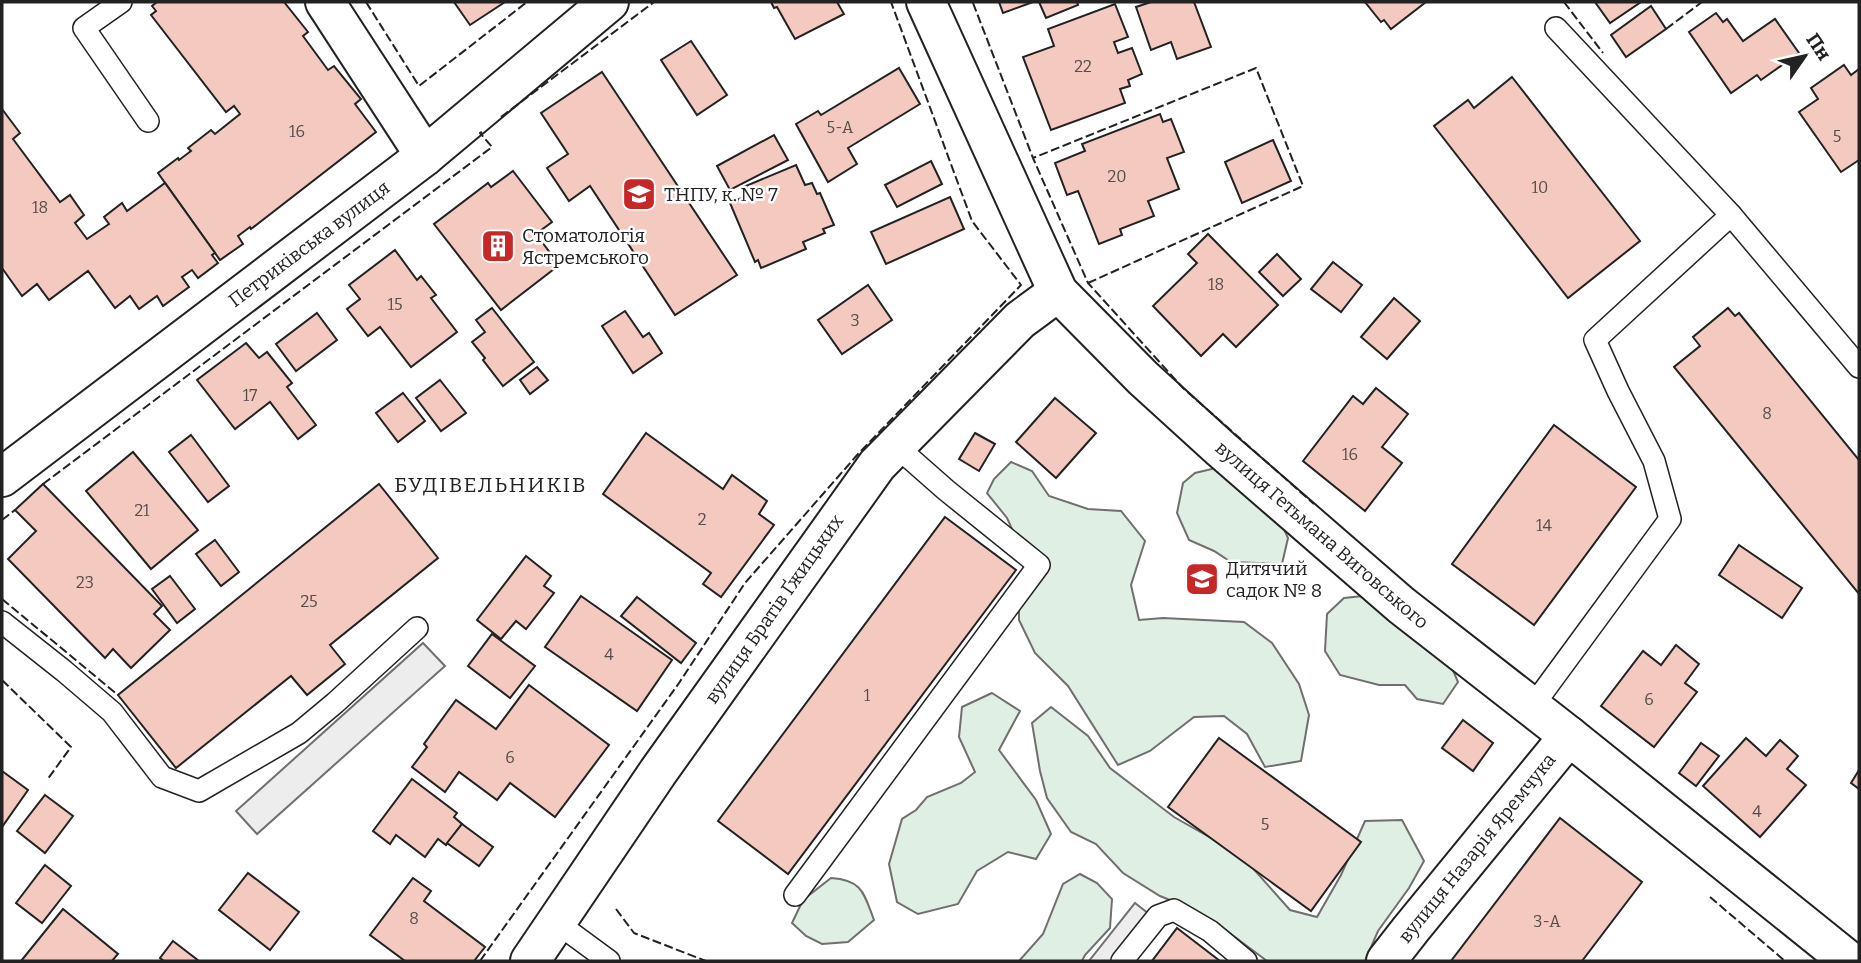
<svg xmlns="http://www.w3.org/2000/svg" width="1861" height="963" viewBox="0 0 1861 963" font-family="Bitter,serif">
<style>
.green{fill:#e0efe3;stroke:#6f6f6f;stroke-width:2}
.parking{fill:#ededed;stroke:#6f6f6f;stroke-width:2}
.building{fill:#f3c9c0;stroke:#222;stroke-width:2}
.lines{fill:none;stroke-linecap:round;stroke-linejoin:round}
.lane-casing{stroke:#222;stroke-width:24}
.street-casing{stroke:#222;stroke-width:42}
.lane{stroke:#fff;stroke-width:21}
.street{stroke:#fff;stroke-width:38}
.fence{stroke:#222;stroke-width:2;stroke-dasharray:9 3.5;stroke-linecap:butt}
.labels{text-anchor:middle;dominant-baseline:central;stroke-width:5;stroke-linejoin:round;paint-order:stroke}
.number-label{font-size:16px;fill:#564c4a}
.poi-label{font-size:19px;fill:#222;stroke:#fff;text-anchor:start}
.street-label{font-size:19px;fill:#222;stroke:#fff}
.neighbourhood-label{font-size:21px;letter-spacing:2px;fill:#222;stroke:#fff}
</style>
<rect width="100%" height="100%" fill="#fff"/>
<!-- green -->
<g class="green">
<path d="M1011,462l21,9 17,25 39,13 33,2 24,30 -14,44 8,35 24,-2 81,4 28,21 27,41 10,31 -8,46 -36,6 -18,-33 -23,-18 -30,1 -44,34 -32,14 -50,-79 -33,-33 -16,-33v-14l6,-49 -18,-39 -20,-25 7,-14z"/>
<path d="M1220,467l60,53 8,18 -6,26 -51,-2 -17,-11 -25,-11 -12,-27 6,-30 12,-10z"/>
<path d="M1363,596l83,58 12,28 -15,22 -26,-5 -12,-14h-26l-39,-10 -15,-24 2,-37 17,-16z"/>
<path d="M992,693l28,18 -21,39 37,50 15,34 -15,25 -28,-7 -31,19 -19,33 -40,10 -21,-12 -8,-38 13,-45 14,-9 11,-13 34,-14 14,-11 -16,-35 3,-30z"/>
<path d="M1051,707l37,29 22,32 64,49 44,25 33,24 39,44 27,7 24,-42 24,-54 37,-1 22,41 -15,27 -31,43 -13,30h-98l-40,-30 -33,-21 -34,-14 -37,-23 -27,-29 -25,-12 -24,-34 -7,-27 -8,-48z"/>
<path d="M1080,874l17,9 15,16 -2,29 -25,27 -3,6h-63l24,-27 20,-50z"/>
<path d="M831,878c32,2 33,16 43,42l-26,22 -26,2 -16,-8 -14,-13 11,-23z"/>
</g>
<!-- parking -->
<g class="parking">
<path d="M423,643l22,23 -188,168 -21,-23z"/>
<path d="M1135,903l14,11 -37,47h-23z"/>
</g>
<!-- building -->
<g class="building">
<path d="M157,2h127l24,30 -5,4 25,34 6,-4 27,33 -6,5 21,28 -125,97 -1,-2 -12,9 5,8 -23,16 -62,-87 20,-15 1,2 12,-9 -3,-3 23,-18 4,4 25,-20 -6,-8 -8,6 -75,-97 5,-4 -4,-5z"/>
<path d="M454,2h51l-35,23z"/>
<path d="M771,2h66l7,12 -49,25 -18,-32 -3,1z"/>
<path d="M999,2h34l-30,11z"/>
<path d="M1039,2h38l1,3 -32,13z"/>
<path d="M1151,2h43l17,45 -34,12 -6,-17 -20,8 -15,-43z"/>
<path d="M1365,2h61l-35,27 -7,-9 -3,2z"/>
<path d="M1595,2h46l-31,21z"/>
<path d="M1115,4l13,33 -14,5 4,11 14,-5 10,26 -14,6 2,6 -10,3 5,14 -74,27 -28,-73 31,-11 -6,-17z"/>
<path d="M1651,6l15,23 -40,28 -15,-22z"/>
<path d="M1716,13l7,9 4,-3 16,22 32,-22 24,34 -38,27 -4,-5 -26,18 -42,-61z"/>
<path d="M691,41l36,54 -30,20 -36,-55z"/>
<path d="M1844,65l7,10 8,-6v91l-18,12 -42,-60 19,-13 -7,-11z"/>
<path d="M899,68l21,36 -72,44 9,16 -29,18 -32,-58 22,-13 3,4z"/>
<path d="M602,72l135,203 -62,40 -85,-129 -21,15 -22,-33 21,-14 -27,-41z"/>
<path d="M1512,77l128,164 -72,57 -134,-172 34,-26 6,8z"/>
<path d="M2,109l18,24 -7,6 47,63 10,-7 14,20 -9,8 12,16 22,-15 -5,-7 18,-14 5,8 38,-28 50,70 -3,2 6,8 -20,15 -6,-8 -10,7 7,10 -26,19 -6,-10 -18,13 -9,-13 -15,12 -27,-37 -39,29 -12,-16 -15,12 -20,-28z"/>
<path d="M1160,114l3,8 8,-3 13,33 -17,6 12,31 -31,12 6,15 -34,13 2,6 -23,9 -21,-53 -11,4 -12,-32 30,-12 -3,-7z"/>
<path d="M774,135l14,25 -58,30 -13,-24z"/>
<path d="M1273,140l18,41 -49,22 -17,-41z"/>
<path d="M931,161l11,23 -45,23 -12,-22z"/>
<path d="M796,165l9,20 7,-2 5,11 3,-1 14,32 -11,4 2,4 -22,9 3,7 -45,19 -3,-8 -3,2 -25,-59 14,-6 -3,-9z"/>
<path d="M513,171l39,51 -16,12 18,24 -5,4 5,7 -53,41 -67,-86 54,-41 3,4z"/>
<path d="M950,197l14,32 -78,35 -15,-32z"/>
<path d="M1208,234l70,71 -42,42 -13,-13 -22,22 -48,-50 44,-43 -9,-9z"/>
<path d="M395,250l22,30 4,-4 15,19 -5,3 26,34 -46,35 -31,-40 -12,9 -21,-27 13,-10 -11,-14z"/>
<path d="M1277,254l24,25 -18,17 -24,-24z"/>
<path d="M1333,262l29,23 -21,27 -30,-23z"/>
<path d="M868,285l24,35 -50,34 -24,-34z"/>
<path d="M1394,298l26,23 -33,38 -26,-22z"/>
<path d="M492,308l42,54 -31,24 -20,-26 2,-2 -13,-16 13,-10 -9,-12z"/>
<path d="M1728,308l7,8 4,-3 120,147v134l-185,-227 26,-21 -7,-9z"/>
<path d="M625,311l18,26 6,-4 13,20 -29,20 -31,-47z"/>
<path d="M317,313l20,27 -41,31 -20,-27z"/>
<path d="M246,343l13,15 8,-6 25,31 -5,4 29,38 -18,14 -28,-37 -35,27 -38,-49z"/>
<path d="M537,367l11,13 -18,14 -10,-14z"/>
<path d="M440,380l26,33 -25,18 -25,-33z"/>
<path d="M1376,388l32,26 -26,33 20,16 -37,48 -62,-50 50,-65 10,8z"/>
<path d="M403,393l22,28 -27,21 -22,-29z"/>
<path d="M1055,398l41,35 -40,45 -40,-36z"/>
<path d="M1554,425l82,62 -102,138 -82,-61z"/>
<path d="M646,433l77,56 9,-14 35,26 -8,13 15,11 -53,72 -18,-13 8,-11 -108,-79z"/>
<path d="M975,433l20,11 -16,27 -20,-12z"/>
<path d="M191,435l38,51 -21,16 -39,-50z"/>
<path d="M133,452l65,78 -47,39 -65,-78z"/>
<path d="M43,484l119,122 -8,8 16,16 -39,38 -18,-19 -8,9 -97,-99 28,-28 -21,-21z"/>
<path d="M379,484l59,74 -108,87 15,19 -38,31 -16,-19 -115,92 -58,-73z"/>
<path d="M945,517l71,53 -228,304 -70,-53z"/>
<path d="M215,540l24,32 -18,14 -25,-32z"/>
<path d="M1739,545l63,43 -20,30 -63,-43z"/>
<path d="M526,556l25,20 -7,10 10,7 -28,36 -10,-8 -15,18 -24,-19z"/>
<path d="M170,576l25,33 -18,14 -25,-34z"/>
<path d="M581,596l91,64 -35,51 -92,-64z"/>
<path d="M637,597l59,46 -15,20 -60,-47z"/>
<path d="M492,634l43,32 -25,32 -42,-32z"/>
<path d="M1676,645l23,19 -14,19 12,9 -43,55 -53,-41 42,-55 18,14z"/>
<path d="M529,685l80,60 -54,72 -45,-34 -13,17 -38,-28 -14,20 -33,-25 15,-20 -3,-3 32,-44 40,29z"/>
<path d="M1463,720l30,23 -20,28 -31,-23z"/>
<path d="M1219,738l142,104 -50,69 -143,-104z"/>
<path d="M1746,738l20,18 14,-16 18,16 -11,13 19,16 -46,52 -57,-51z"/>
<path d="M1701,743l18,13 -23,30 -17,-13z"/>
<path d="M1859,770v19l-8,-6z"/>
<path d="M2,771l26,19 -26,37z"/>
<path d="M412,779l45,34 -3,4 8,7 -16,21 -8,-6 -13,18 -29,-22 -6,9 -17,-13z"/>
<path d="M45,795l28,21 -28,37 -28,-22z"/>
<path d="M1560,818l82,64 -60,79h-131z"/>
<path d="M462,824l31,23 -14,19 -32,-23z"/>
<path d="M45,865l26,21 -29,37 -26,-20z"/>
<path d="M248,873l51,39 -29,38 -51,-40z"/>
<path d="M413,878l18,13 -7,10 61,46 -11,14h-69l-35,-26z"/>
<path d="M63,909l55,45 -6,7h-91z"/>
<path d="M1177,928l43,33h-68z"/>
<path d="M173,941l26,20h-35l-4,-3z"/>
</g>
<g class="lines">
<!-- lane casing -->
<g class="lane-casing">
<g id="lane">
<path d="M121,2l-37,26 64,93"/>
<path d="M1556,28l175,187"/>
<path d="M2,622l62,49 48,41 50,65 37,14 100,-58 36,-30 82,-75"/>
<path d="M1532,707l138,-188 -16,-58 -36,-70 -23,-51 136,-125 128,152"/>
<path d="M795,895l244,-330 -93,-75 -50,-44"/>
<path d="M556,922l53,39"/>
<path d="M1122,961l36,-45 16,-6 36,21 36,30"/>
</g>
</g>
<!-- street casing -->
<g class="street-casing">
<g id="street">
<path d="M325,2l100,154"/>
<path d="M926,2l132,290 85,86 78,71 180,156 168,131 280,225"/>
<path d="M2,477l423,-321 184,-154"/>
<path d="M530,961l128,-189 219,-307 143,-145 38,-28"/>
<path d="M1386,961l25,-32 158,-193"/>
</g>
</g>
<!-- lane -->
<use href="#lane" class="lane"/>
<!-- street -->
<use href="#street" class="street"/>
<!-- fence -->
<g class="fence">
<path d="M366,2l53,84 108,-84"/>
<path d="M1564,2l39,51"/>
<path d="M973,3l60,155"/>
<path d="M1666,29l36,-27"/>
<path d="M501,117l153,-115"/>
<path d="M1088,283l215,-97 -47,-118 -223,90 55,125 95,105 131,116"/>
<path d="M43,484l449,-337 -12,-14 2,-1"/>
<path d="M2,520l13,-10"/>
<path d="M2,599l116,96"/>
<path d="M2,680l69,67 -24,33"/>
<path d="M1710,897l75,64"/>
<path d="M616,909l18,24 72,28"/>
<path d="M480,961l199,-278 66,-100 113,-129 163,-169 -49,-64 -81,-219"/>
</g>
</g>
<!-- icons -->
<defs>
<g id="university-square" transform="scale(1.75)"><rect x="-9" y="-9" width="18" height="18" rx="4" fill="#c62828" stroke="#fff"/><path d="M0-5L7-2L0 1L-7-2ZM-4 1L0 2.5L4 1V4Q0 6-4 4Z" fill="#fff"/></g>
<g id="building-square" transform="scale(1.75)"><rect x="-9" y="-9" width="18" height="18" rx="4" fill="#c62828" stroke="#fff"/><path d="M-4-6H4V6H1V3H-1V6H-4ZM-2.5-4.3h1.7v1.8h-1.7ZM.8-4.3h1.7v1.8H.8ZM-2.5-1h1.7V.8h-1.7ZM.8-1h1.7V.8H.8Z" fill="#fff"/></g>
<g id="school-square" transform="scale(1.75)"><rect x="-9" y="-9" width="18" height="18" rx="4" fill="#c62828" stroke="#fff"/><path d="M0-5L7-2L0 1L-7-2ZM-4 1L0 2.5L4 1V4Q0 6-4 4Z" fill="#fff"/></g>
</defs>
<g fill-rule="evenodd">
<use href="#university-square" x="639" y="194"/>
<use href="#building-square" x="498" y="246"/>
<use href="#school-square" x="1202" y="579"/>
</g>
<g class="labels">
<!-- number labels -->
<g class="number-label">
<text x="1083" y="66">22</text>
<text x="840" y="127">5-А</text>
<text x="297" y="131">16</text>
<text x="1837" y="136">5</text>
<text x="1117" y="176">20</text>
<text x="1540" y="187">10</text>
<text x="40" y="207">18</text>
<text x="1216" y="284">18</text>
<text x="395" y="304">15</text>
<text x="855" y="320">3</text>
<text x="250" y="395">17</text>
<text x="1767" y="413">8</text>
<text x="1350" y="454">16</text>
<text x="142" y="510">21</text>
<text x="702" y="519">2</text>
<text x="1544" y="525">14</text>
<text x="85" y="582">23</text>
<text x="309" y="601">25</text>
<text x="609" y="654">4</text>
<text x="867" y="695">1</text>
<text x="1649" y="699">6</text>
<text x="510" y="757">6</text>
<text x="1757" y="811">4</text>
<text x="1265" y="824">5</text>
<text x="414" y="918">8</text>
<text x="1547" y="921">3-А</text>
</g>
<!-- poi labels -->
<g class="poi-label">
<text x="664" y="194">ТНПУ, к. № 7</text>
<text x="522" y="235">Стоматологія<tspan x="522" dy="22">Ястремського</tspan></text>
<text x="1226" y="568">Дитячий<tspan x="1226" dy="22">садок № 8</tspan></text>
</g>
<!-- street labels -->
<g class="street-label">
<text transform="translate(309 244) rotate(-37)">Петриківська вулиця</text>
<text transform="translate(1322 535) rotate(41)">вулиця Гетьмана Виговського</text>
<text transform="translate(774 609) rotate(-55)">вулиця Братів Ґжицьких</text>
<text transform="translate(1477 848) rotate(-51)">вулиця Назарія Яремчука</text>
</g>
<!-- neighbourhood labels -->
<g class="neighbourhood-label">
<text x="491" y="485">БУДІВЕЛЬНИКІВ</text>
</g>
</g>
<!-- border -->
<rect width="1861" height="963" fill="none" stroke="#222222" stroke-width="7"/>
<!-- north arrow -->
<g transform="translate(1805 56) rotate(56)" stroke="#ffffff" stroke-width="5" paint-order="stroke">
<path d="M0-5L12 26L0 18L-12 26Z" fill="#222222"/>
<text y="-10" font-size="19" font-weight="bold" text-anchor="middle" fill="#222222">Пн</text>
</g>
</svg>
